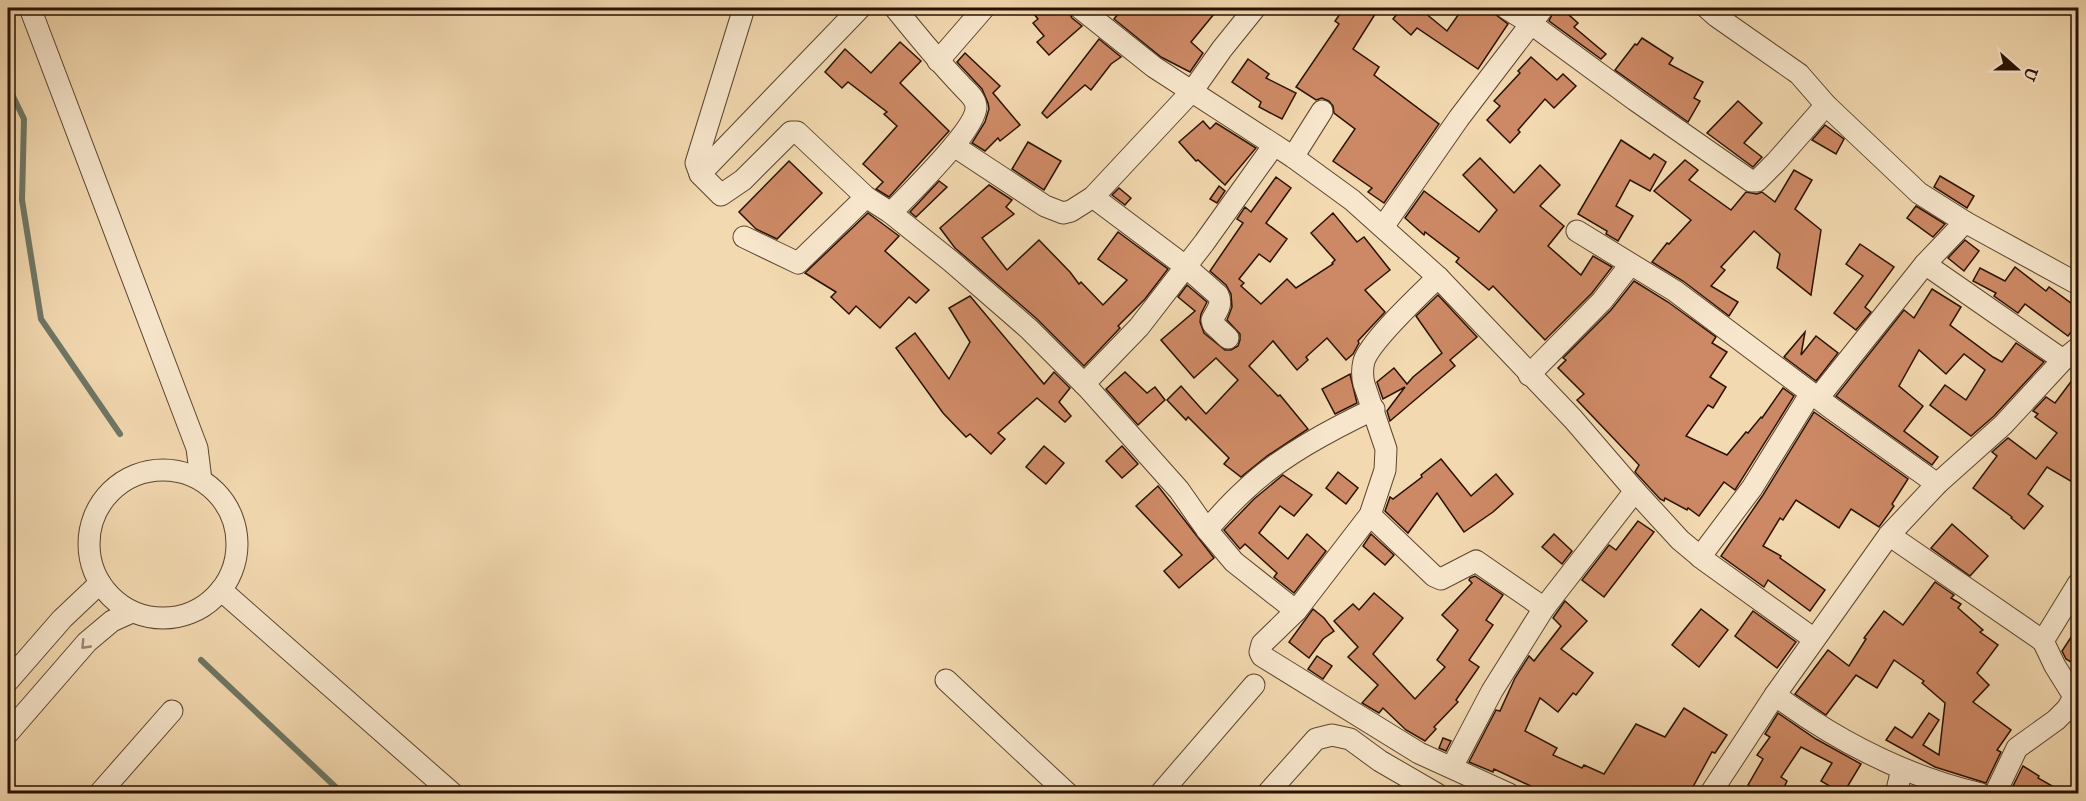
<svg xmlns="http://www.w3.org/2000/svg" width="2086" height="801" viewBox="0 0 2086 801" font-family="'IM FELL Great Primer',serif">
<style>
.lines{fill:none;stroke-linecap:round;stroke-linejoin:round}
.stream{stroke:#6e7765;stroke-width:6}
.building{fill:#cd8965;stroke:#291203;stroke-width:1.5}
.minor-casing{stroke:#5c442e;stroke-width:23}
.minor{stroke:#f7e6cc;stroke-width:21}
.oneway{stroke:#9a8772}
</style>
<rect width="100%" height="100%" fill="#f3d9b0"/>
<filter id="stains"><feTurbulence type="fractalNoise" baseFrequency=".00333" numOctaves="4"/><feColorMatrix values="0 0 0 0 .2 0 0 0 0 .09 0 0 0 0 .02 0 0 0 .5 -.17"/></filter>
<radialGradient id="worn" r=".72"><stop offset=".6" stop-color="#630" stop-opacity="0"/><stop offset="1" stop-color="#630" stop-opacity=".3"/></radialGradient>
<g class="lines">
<!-- stream -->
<g class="stream">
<path d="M2077,8l1,3"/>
<path d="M8,86l16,33 -2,81 19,119 79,115"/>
<path d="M201,660l142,134"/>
</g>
</g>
<!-- building -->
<g class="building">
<path d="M1029,8h38l5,10 10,8 -33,29 -12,-13 7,-6 -11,-13 5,-4z"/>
<path d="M1123,8h96l-28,34 12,11 -13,19 -29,-15 -47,-38z"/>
<path d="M1344,8h35l-26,41 26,18 -5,8 65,49 -55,79 -16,-11 4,-4 -39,-27 22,-32 -21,-16 -1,-7 -4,-5 -7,-3 -6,2 -20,-13 43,-63 -4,-3z"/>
<path d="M1402,8h17l28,23 16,-23h30l2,6 13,10 -30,45 -61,-41 -6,7 -18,-16z"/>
<path d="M1555,8h6l17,15 -4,4 32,27 -5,5 -52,-38z"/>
<path d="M1642,38l31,20 -4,6 34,18 -9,16 6,3 -12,21 -73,-52 20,-26 2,1z"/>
<path d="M1099,39l22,18 -10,7 -20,26 -6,-5 -38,33 -5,-5z"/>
<path d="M900,42l21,19 -21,22 49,48 -60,66 -13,-8 7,-7 -20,-18 34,-38 -13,-12 3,-2 -39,-30 -6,6 -17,-16 20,-23 26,24z"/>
<path d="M965,53l35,33 -7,7 27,32 -20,16 -2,-3 -13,13 -13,-8 13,-21 4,-13 -1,-6 -6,-14 -25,-27z"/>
<path d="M1531,57l26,23 6,-6 13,12 -22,22 -9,-9 -27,31 2,2 -10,11 -23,-23 13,-14 -6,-5 26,-28 -2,-2z"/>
<path d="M1248,59l21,15 -3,4 30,15 -14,26 -23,-12 2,-5 -29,-20z"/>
<path d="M1738,101l24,22 -18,20 18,14 -9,10 -46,-34z"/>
<path d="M1203,121l7,8 6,-6 40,25 -31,37 -27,-25 -2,1 -17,-19z"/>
<path d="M1825,125l19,14 -8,15 -24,-14z"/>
<path d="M1621,140l29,19 4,-5 12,8 -16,29 -20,-11 -14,26 17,10 -15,25 -12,-7 1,-3 -29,-17z"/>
<path d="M1028,142l33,19 -17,29 -32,-21z"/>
<path d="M1480,158l34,35 26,-28 20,20 -20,21 24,20 -16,20 33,29 12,-19 19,11 -20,26 -47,47 -52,-54 -4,4 -33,-28 3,-4 -34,-26 -1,3 -19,-17 19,-27 55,41 18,-22 -34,-35z"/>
<path d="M1685,160l13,10 -9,10 42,30 15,-18 11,2 5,-2 13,10 19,-32 18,10 -17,29 26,21 -10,65 -34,-27 3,-14 -26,-23 -33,36 4,3 -14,16 27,16 -9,14 -46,-35 -31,-19 15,-19 2,1 22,-24 -37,-29z"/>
<path d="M789,161l33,32 -45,46 -21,-10 -17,-17z"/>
<path d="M1940,176l34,20 -7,12 -33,-21z"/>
<path d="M1276,177l15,11 -25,35 21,16 -17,23 -11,-8 -20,25 5,4 -3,3 20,18 26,-25 9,9 37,-24 -1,-1 3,-3 -24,-27 22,-20 24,29 7,-5 26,33 -25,20 20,22 -27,29 1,2 -6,11 -7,6 -19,-22 -21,19 2,3 -11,10 -24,-29 -24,25 29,30 2,-1 28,34 -41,27 -26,21 -17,-13 5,-6 -41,-41 -2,3 -19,-20 14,-14 25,28 32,-34 -22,-22 -22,20 -33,-38 34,-29 -17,-14 9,-12 20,17 -6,12 -1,8 4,11 21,17h6l7,-4 2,-6v-6l-13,-14 5,-13 -1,-13 -5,-9 -16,-14 33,-48 -6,-4 8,-12 6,5z"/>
<path d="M939,181l8,6 -31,30 -6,-5z"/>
<path d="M989,185l23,15 -6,7 8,7 -32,24 25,32 32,-30 31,32 9,12 2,-2 22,23 24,-25 -29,-21 20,-27 50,37 -23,30 -27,27 2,2 -36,38 -47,-47 -82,-71 -15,-20z"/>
<path d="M1219,186l6,5 -8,12 -7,-4z"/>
<path d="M1119,188l12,10 -6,7 -13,-10z"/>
<path d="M1916,206l29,18 -12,13 -26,-19z"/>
<path d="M868,213l31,23 -14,15 44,39 -13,13 -7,-6 -29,31 -24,-22 -7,8 -18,-17 5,-5 -31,-19z"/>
<path d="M1965,240l14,11 -15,20 -16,-13z"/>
<path d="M1860,244l34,23 -29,40 6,5 -15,18 -22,-17 29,-37 -17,-12z"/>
<path d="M2015,267l31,24 3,-4 30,22v13l-11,14 -43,-32 -7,9 -24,-17 2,-3 -23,-12 7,-13 25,13z"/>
<path d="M1634,281l34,21 48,35 -4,6 15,9 -17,25 16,10 -13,21 -5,-3 -22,31 41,19 19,-23 2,1 13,-16 1,1 21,-30 11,8 -59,94 -11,-8 -25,34 -11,-8 -1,2 -22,-12 -1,3 -4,-2 -25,-27 4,-7 -62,-65 7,-6 -26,-26 8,-8 -3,-2 48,-48z"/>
<path d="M1932,289l29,18 -11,18 43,32 9,5 14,-19 28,19 -50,54 -23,20 -41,-31 15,-20 21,15 19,-30 -21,-16 -18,20 -27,-24 -20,36 24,20 -19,25 34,26 -6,8 -96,-69 68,-86 10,8z"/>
<path d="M1438,295l39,42 -27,23 5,6 -65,55 -3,-10 18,-24 -22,12 -6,-17 17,-14 13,16 6,-7 29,-24 -26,-37z"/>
<path d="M970,296l74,88 10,-12 16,16 -11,14 12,14 -6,6 -28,-24 -39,35 7,6 -14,15 -21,-20 -4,3 -23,-24 -47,-65 19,-15 34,46 21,-37 -21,-34z"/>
<path d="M1805,332l-4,23 15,-19 22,17 -22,28 -32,-24z"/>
<path d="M2079,371v115l-32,-19 -19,27 15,12 -19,23 -13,-11 1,-1 -39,-29 24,-32 -5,-4 16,-14 28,21 21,-26 -22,-16 3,-3 -5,-3 13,-14 9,6z"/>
<path d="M1125,372l22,21 8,-6 10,13 -27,25 -32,-36z"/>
<path d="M1350,374l7,29 -22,11 -13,-25z"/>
<path d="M1814,412l94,67 -16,25 2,2 -15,21 -28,-18 -12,19 -43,-28 -13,20 -3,-2 -17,28 18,10 -1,2 45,32 -15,21 -42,-31 -4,7 -43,-31 42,-61z"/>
<path d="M1044,446l20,17 -18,21 -20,-17z"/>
<path d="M1122,446l16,18 -16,14 -16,-17z"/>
<path d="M1441,459l30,37 25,-22 17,20 -20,18 -29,20 -27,-39 -29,40 -23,-22 5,-14 3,2 29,-22 -1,-2z"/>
<path d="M1338,472l20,16 -12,16 -20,-16z"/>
<path d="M1283,475l29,20 -18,21 -14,-10 -21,27 29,26 19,-25 19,17 -32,42 -20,-16 3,-4 -32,-29 -5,5 -16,-19 30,-31z"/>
<path d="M1158,486l56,72 -35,30 -15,-17 18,-16 -46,-49z"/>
<path d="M1638,521l16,11 -50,65 -22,-17 27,-35 7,5z"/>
<path d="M1952,524l36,32 -18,20 -39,-28z"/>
<path d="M1371,534l23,21 -9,10 -22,-19z"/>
<path d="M1554,534l18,17 -10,13 -20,-17z"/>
<path d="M1475,576l28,19 -17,25 7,5 -24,35 10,7 -23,33 2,2 -24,25 2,2 -11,12 -19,-11 -23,-22 -4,5 -17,-10 16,-18 -30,-28 10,-10 -24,-26 19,-17 6,6 15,-17 29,25 -30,36 42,45 30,-32 -8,-7 21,-30 -16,-15 30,-32 -3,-3 1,-2z"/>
<path d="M1935,582l19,13 -3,3 10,6 -3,4 25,22 -3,2 18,13 -21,28 12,12 -16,17 38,28 -14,20 4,2 -15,31 -51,-16 -49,-27 9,-13 17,11 17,-25 10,7 -16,25 16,10 6,-52 -23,-20 2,-2 -30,-21 -17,28 -21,-13 -30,40 -31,-21 33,-44 21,16 17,-27 -2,-1 20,-27 19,14z"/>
<path d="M1565,601l22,20 -26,28 32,24 -17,22 -3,-2 -15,19 -18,-14 -15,33 32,17 -4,7 29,13 2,-3 20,9 32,-50 29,13 19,-29 43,27 -12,18 -3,-1 -23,42h-141l-54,-25 -1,3 -24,-10 27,-52 4,1 15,-33 14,-22 5,5 27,-35 -8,-8z"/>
<path d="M1313,609l11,9 10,13 -11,8 -14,19 -20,-16z"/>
<path d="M1701,609l27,21 -29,37 -27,-22z"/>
<path d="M1753,611l43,31 -19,26 -42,-32z"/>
<path d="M2079,625v42l-13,-8 -4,-8z"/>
<path d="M1317,656l15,10 -9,13 -15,-10z"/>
<path d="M1778,713l38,26 45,25 -18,30 -22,-13 11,-18 -31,-16 -20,30 6,4 -6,13h-17l-16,-9 15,-26 -6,-4 13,-18 -5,-3z"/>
<path d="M1443,738l8,3 -5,10 -7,-3z"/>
<path d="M2023,766l16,10 -1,2 28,16 -56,-2z"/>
</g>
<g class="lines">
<!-- minor casing -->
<g class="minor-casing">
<g id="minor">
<path d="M30,8l167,440 4,32"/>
<path d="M744,8l-48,155 4,11 21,21 22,-15 48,-48h6l69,65 25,16 61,49 77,67 59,59 91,102 28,40 27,32 62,49"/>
<path d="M1080,8l74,59 139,90 59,43 86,77 135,142 62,72 45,49 24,20 110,79"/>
<path d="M1506,8l24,15 105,77 116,81h6l19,-19 50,-57"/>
<path d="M1707,8l9,8 83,58 27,31 93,88 46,29 113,62"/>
<path d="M938,61l46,-53"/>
<path d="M954,146l91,60 18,7 8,-2 22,-14 100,-107 29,-41 33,-41"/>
<path d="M1293,157l29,-46"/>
<path d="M700,174l160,-166"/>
<path d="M1093,197l92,69 33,29c5,10 -2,17 -6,25l1,4 15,14"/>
<path d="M891,213c17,-18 87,-85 85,-107 -1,-9 -10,-15 -16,-22 -23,-24 -44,-50 -65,-76"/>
<path d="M1383,227l76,-109 84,-110"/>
<path d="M1577,231l98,60 156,117 106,76"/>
<path d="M744,237l54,26 68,-66"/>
<path d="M1925,264l138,96"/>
<path d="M1438,277c-18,18 -67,63 -74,84 -2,8 -2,15 0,23l22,65 -1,21 -15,45 -74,96 -34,33 -2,8 2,4 157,97 90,41"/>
<path d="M1529,375l73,-74 28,-36"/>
<path d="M1084,384l55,-57 65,-84 70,-98"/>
<path d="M1818,398l107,-134 40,-42"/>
<circle cx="163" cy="544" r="74"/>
<path d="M1370,515l64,61 7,3 35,-18 68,47"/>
<path d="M1207,530c12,-14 25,-28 38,-40 36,-34 85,-60 129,-81"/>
<path d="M1889,535l154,106 12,25 23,37"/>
<path d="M1700,557l52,-69 59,-95"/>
<path d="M221,590l232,204"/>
<path d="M2043,641l35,-57"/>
<path d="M946,680l122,114"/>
<path d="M8,681l54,-62 38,-36"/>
<path d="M1775,695c63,47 129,81 206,99"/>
<path d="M8,733l79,-91 25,-21 20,-9"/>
<path d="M1452,767l40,-76 52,-83 91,-117"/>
<path d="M99,794l73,-83"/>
<path d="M1160,794l94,-109"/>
<path d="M1267,794l49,-55 16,-4 18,4 30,22 57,33"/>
<path d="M1710,794l65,-99 114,-160 48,-51 66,-59 60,-65 15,-12"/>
<path d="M1896,794l6,-25"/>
<path d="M1995,794l22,-46 39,-28 11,-11 7,-12"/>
</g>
</g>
<!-- minor -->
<use href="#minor" class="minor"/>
</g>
<!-- one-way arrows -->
<defs><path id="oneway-chevron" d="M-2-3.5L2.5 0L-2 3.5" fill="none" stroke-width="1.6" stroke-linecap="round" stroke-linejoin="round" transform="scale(1.5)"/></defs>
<use class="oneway" href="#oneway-chevron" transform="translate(85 645) rotate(134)"/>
<!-- margin -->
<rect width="2086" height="801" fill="none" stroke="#f3d9b0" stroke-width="30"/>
<rect x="9" y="9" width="2068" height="783" fill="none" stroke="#291203" stroke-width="3"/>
<rect x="15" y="15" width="2056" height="771" fill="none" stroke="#291203" stroke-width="1.5"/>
<!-- north arrow -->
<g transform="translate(2017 69) rotate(111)" stroke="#f7e6cc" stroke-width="4.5" paint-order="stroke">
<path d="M0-4.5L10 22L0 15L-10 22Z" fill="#291203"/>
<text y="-9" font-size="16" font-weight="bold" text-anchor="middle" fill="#291203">U</text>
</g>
<rect width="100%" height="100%" filter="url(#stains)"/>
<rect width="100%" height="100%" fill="url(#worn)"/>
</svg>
